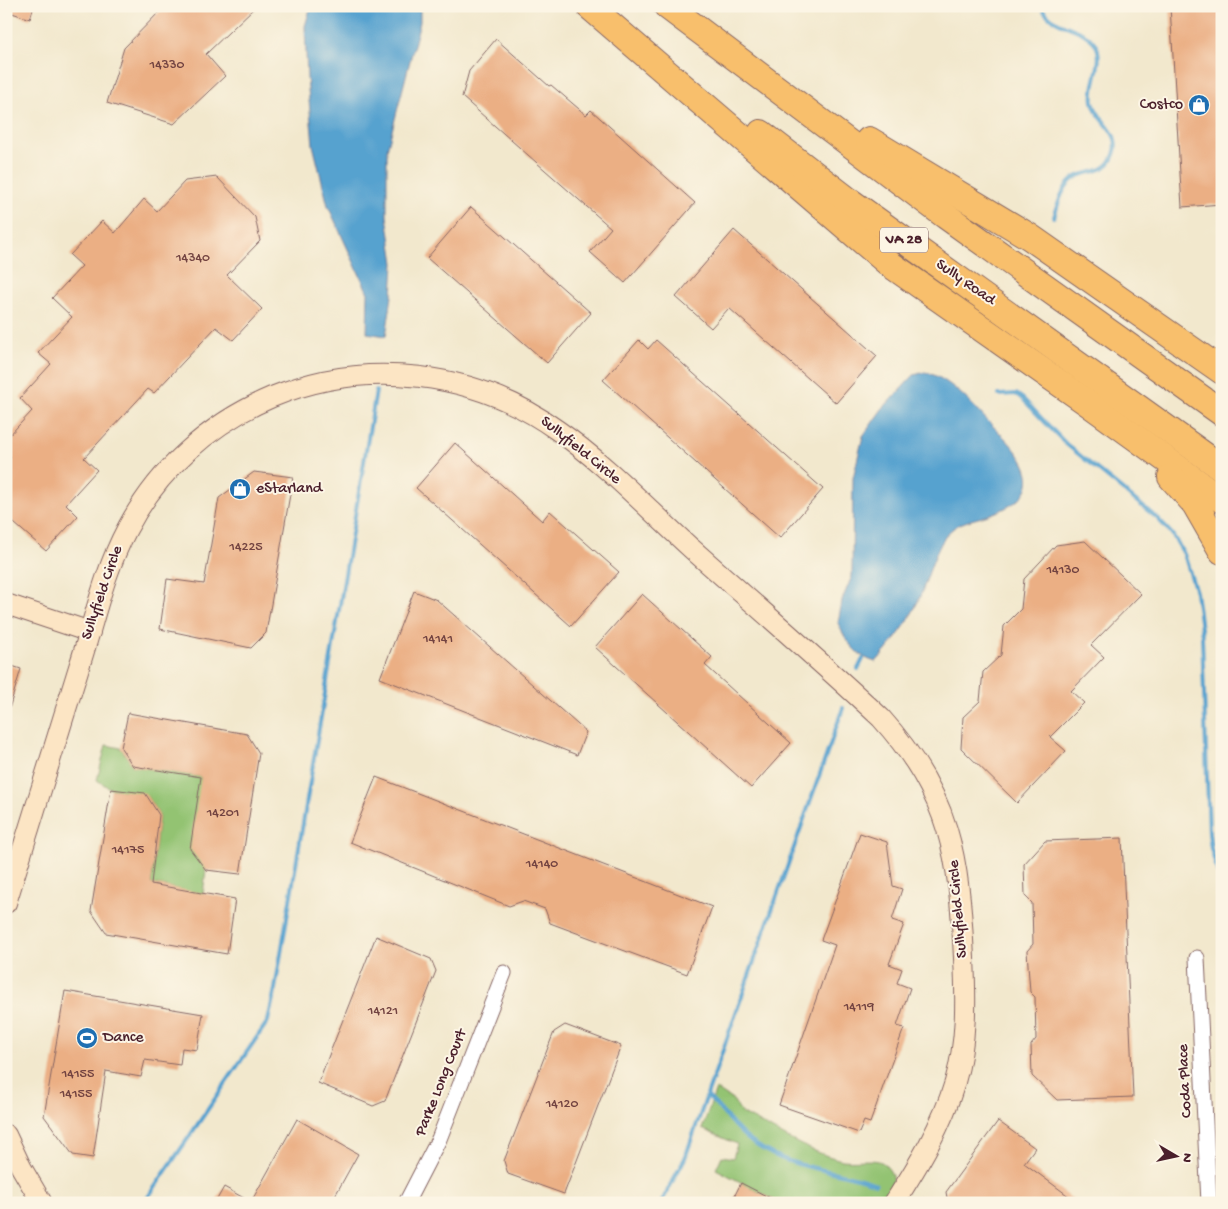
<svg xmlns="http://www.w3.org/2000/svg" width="1228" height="1209" viewBox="0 0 1228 1209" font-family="'Gochi Hand',sans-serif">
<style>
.green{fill:#93c372;stroke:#6e714e}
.water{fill:#57a2cf;stroke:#50607d}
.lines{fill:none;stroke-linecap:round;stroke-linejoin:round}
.stream{stroke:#57a2cf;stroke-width:4}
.building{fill:#ebaf84}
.street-casing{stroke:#856564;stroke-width:17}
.secondary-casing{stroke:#856564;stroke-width:22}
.highway-casing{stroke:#856564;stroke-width:28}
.street{stroke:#fff;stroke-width:15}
.secondary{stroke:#fce5c4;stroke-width:20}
.highway{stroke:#f8bf6c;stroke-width:26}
.labels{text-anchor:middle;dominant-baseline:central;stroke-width:4;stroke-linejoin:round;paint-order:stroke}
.number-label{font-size:14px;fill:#724341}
.shield{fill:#fcf5e5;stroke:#7f5f63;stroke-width:1}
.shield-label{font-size:15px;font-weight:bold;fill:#4a1f2b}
.poi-label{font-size:16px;fill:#4a1f2b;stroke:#fcf5e5;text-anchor:start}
.street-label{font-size:16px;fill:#4a1f2b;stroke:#fcf5e5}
</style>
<rect width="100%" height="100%" fill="#fcf5e5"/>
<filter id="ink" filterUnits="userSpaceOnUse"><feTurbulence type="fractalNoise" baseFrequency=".02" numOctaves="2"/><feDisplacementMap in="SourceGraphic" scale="10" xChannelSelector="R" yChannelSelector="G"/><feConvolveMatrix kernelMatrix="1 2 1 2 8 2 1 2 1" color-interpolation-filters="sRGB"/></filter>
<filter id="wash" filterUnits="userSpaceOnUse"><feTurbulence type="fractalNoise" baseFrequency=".0096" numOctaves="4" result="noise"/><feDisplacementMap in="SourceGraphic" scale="20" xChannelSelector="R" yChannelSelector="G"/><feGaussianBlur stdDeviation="1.12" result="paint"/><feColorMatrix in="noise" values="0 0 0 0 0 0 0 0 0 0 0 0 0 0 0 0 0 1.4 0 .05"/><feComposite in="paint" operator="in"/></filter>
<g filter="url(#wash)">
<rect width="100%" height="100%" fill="#f2e8cd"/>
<!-- green -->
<g class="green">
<path d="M106,745l15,3 12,18 68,11 5,93 -3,24 -52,-10 8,-69 -13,-20 -35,-6 -14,-9z"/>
<path d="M716,1089l18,12 7,12c30,15 65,38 97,46 12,4 38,-2 45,4 17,15 7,25 -2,40h-36l-4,-3 -2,3h-59l-64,-34 6,-13 11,2 4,-14 -35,-15z"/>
</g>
<!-- water -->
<g class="water">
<path d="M311,6h109v16l-33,128v66l7,47 -2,33 -6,40 -19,-3 1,-40 -40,-87 -15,-61 -6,-67 -2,-52z"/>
<path d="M925,372c28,7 50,37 70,56 34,33 56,65 -4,86 -18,7 -34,6 -46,23 -11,17 -15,34 -22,52 -10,28 -27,51 -47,73 -20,-5 -30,-21 -38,-39l4,-23 10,-24 1,-98 10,-42 19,-27 32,-34z"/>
</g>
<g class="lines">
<!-- stream -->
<g class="stream">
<path d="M1041,6c11,22 38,19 53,36 13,17 -5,41 -1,60 5,22 33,31 19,57 -9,17 -31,10 -42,23 -9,9 -12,23 -16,35"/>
<path d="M999,395l17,-1 7,5 43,45 91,74 15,16 12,20 12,38 6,44 7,197 2,16 11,37"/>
<path d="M858,669l5,-10"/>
<path d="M707,1096c17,15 27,34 46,47 42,29 79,24 123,41"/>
<path d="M144,1203l124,-182 7,-32 101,-598"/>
<path d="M661,1203l24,-45 158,-450"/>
</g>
</g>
<g id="blocks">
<!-- building -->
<g class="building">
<path d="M6,6h28l-4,13 -24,-8z"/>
<path d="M165,6h91l-50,48 19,22 -51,48 -67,-21 17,-55z"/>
<path d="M1170,6h52v198l-40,3z"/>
<path d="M496,39l53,47 2,-1 35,30 5,-5 104,93 -70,80 -35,-31 21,-24 -149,-131 7,-26z"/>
<path d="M217,177l38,40 5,24 -33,34 35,34 -29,31 -17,-13 -62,66 -6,-4 -64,69 13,12 -31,34 12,12 -32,35 -40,-35v-54l5,-5 -5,-4v-14l26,-28 -12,-13 31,-34 -13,-11 34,-36 -20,-19 30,-32 -12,-11 32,-34 13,12 29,-34 13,12 28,-30z"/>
<path d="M471,207l120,106 -44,50 -120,-105z"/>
<path d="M734,230l143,126 -41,47 -107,-95 -18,20 -35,-31z"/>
<path d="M639,340l9,9 8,-9 167,149 -43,49 -177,-158z"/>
<path d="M455,443l87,78 8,-10 69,61 -48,54 -155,-138z"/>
<path d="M254,472l39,5 -27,156 -15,15 -91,-19 7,-50 37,5 15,-86z"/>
<path d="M1085,541l56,53 -50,51 13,12 -33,34 13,12 -34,34 16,14 -49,52 -56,-55 2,-31 17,-16 3,-29 18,-17 3,-29 17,-17 3,-30 32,-34z"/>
<path d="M414,591l23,9 149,132 -9,23 -197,-77z"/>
<path d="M642,594l70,63 -7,8 86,78 -40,45 -156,-141z"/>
<path d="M6,664l15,5 -12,40 -3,-1z"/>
<path d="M128,713l119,21 12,19 -19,121 -34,-4 -16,-21 11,-72 -68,-11 -12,-18z"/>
<path d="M376,777l336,130 -25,67 -137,-51 -5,-14 -22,-8 -14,5 -159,-64z"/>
<path d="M111,789l34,4 14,22 -8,69 84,15 -8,55 -121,-21 -15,-22z"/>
<path d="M860,833l27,9 6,44 9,3 -10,31 12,4 -15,40 13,5 -5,14 13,5 -13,38 7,2 -34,95 -6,-2 -5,12 -80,-28 56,-160 -14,-5z"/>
<path d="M1122,838l11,259 -76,3 -25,-24 -1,-31 5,-6 -1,-42 -5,-5 -3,-41 6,-7 -1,-41 -7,-7 -1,-32 21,-23z"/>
<path d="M376,936l55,23 5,12 -51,130 -12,5 -55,-23z"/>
<path d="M65,991l138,23 -6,36 -15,-2 -2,17 -35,-5 -4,17 -35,-6 -13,87 -20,-3 -29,-39z"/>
<path d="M565,1025l56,21 -57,148 -56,-20 -4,-13 50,-129z"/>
<path d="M297,1119l61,35 -27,49h-116l9,-16 27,15z"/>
<path d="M998,1121l37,27 -11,15 54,40h-130l-2,-11z"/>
<path d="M741,1183l39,20h-49z"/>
</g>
</g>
</g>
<g filter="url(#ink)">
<use href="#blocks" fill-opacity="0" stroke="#856564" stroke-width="1"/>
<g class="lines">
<!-- street casing -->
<g class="street-casing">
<g id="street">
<path d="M1197,958l12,245"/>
<path d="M406,1203l33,-64 65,-166"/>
</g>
</g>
<!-- secondary casing -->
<g class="secondary-casing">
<g id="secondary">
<path d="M6,604l84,28"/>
<path d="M6,903c24,-79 49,-157 73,-236 15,-46 25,-95 48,-138 31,-59 83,-106 145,-132 93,-39 203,-26 285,33 49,34 91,79 135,119 63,56 127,111 189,169 70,78 78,139 83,240 2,41 3,83 -9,124 -13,44 -36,82 -61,121"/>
<path d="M6,1135l15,32 21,36"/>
</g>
</g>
<!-- highway casing -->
<g class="highway-casing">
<g id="highway">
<path d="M589,6l298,256 201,141 134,97"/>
<path d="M667,6l279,210 276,197"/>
<path d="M761,133l87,67 374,268"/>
<path d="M869,140l161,97 192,134"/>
<path d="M1171,477l24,27 27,47"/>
</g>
</g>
<!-- street -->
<use href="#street" class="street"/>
<!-- secondary -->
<use href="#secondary" class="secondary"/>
<!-- highway -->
<use href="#highway" class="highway"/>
</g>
</g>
<!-- icons -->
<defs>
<g id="shop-disc" transform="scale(1.125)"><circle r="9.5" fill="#1f6fb2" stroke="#fcf5e5"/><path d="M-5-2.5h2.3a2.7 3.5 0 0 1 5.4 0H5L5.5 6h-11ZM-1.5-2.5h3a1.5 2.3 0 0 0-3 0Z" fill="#fff"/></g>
<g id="stadium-disc" transform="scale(1.125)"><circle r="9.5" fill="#1f6fb2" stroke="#fcf5e5"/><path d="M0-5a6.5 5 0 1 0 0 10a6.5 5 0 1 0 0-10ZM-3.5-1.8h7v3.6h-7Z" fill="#fff"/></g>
</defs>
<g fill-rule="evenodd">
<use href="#shop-disc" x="1199" y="105"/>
<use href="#shop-disc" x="240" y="489"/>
<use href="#stadium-disc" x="87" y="1038"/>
</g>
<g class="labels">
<!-- number labels -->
<g class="number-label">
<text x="167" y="65">14330</text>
<text x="193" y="258">14340</text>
<text x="246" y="547">14225</text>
<text x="1063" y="570">14130</text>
<text x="438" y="639">14141</text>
<text x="223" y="813">14201</text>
<text x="128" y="850">14175</text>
<text x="542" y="864">14140</text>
<text x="859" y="1007">14119</text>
<text x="383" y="1011">14121</text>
<text x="78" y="1074">14155</text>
<text x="76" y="1094">14155</text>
<text x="562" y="1104">14120</text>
</g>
<!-- shield labels -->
<rect class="shield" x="880" y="227.5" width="48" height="25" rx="4"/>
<g class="shield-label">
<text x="904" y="240">VA 28</text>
</g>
<!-- poi labels -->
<g class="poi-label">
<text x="1183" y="105" text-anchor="end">Costco</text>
<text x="256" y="489">eStarland</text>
<text x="103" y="1038">Dance</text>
</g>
<!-- street labels -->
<g class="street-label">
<text transform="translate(965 283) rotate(35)">Sully Road</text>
<text transform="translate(580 451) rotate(39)">Sullyfield Circle</text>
<text transform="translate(103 593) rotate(-71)">Sullyfield Circle</text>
<text transform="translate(959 909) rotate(-95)">Sullyfield Circle</text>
<text transform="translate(1186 1081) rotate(-93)">Coda Place</text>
<text transform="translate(442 1083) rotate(-68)">Parke Long Court</text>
</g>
</g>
<!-- margin -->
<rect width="1228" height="1209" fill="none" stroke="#fcf5e5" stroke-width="25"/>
<!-- north arrow -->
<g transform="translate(1176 1156) rotate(99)" stroke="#fcf5e5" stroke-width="4" paint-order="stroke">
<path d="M0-4L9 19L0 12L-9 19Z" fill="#4a1f2b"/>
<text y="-8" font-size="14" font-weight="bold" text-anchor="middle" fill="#4a1f2b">N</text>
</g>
</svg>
